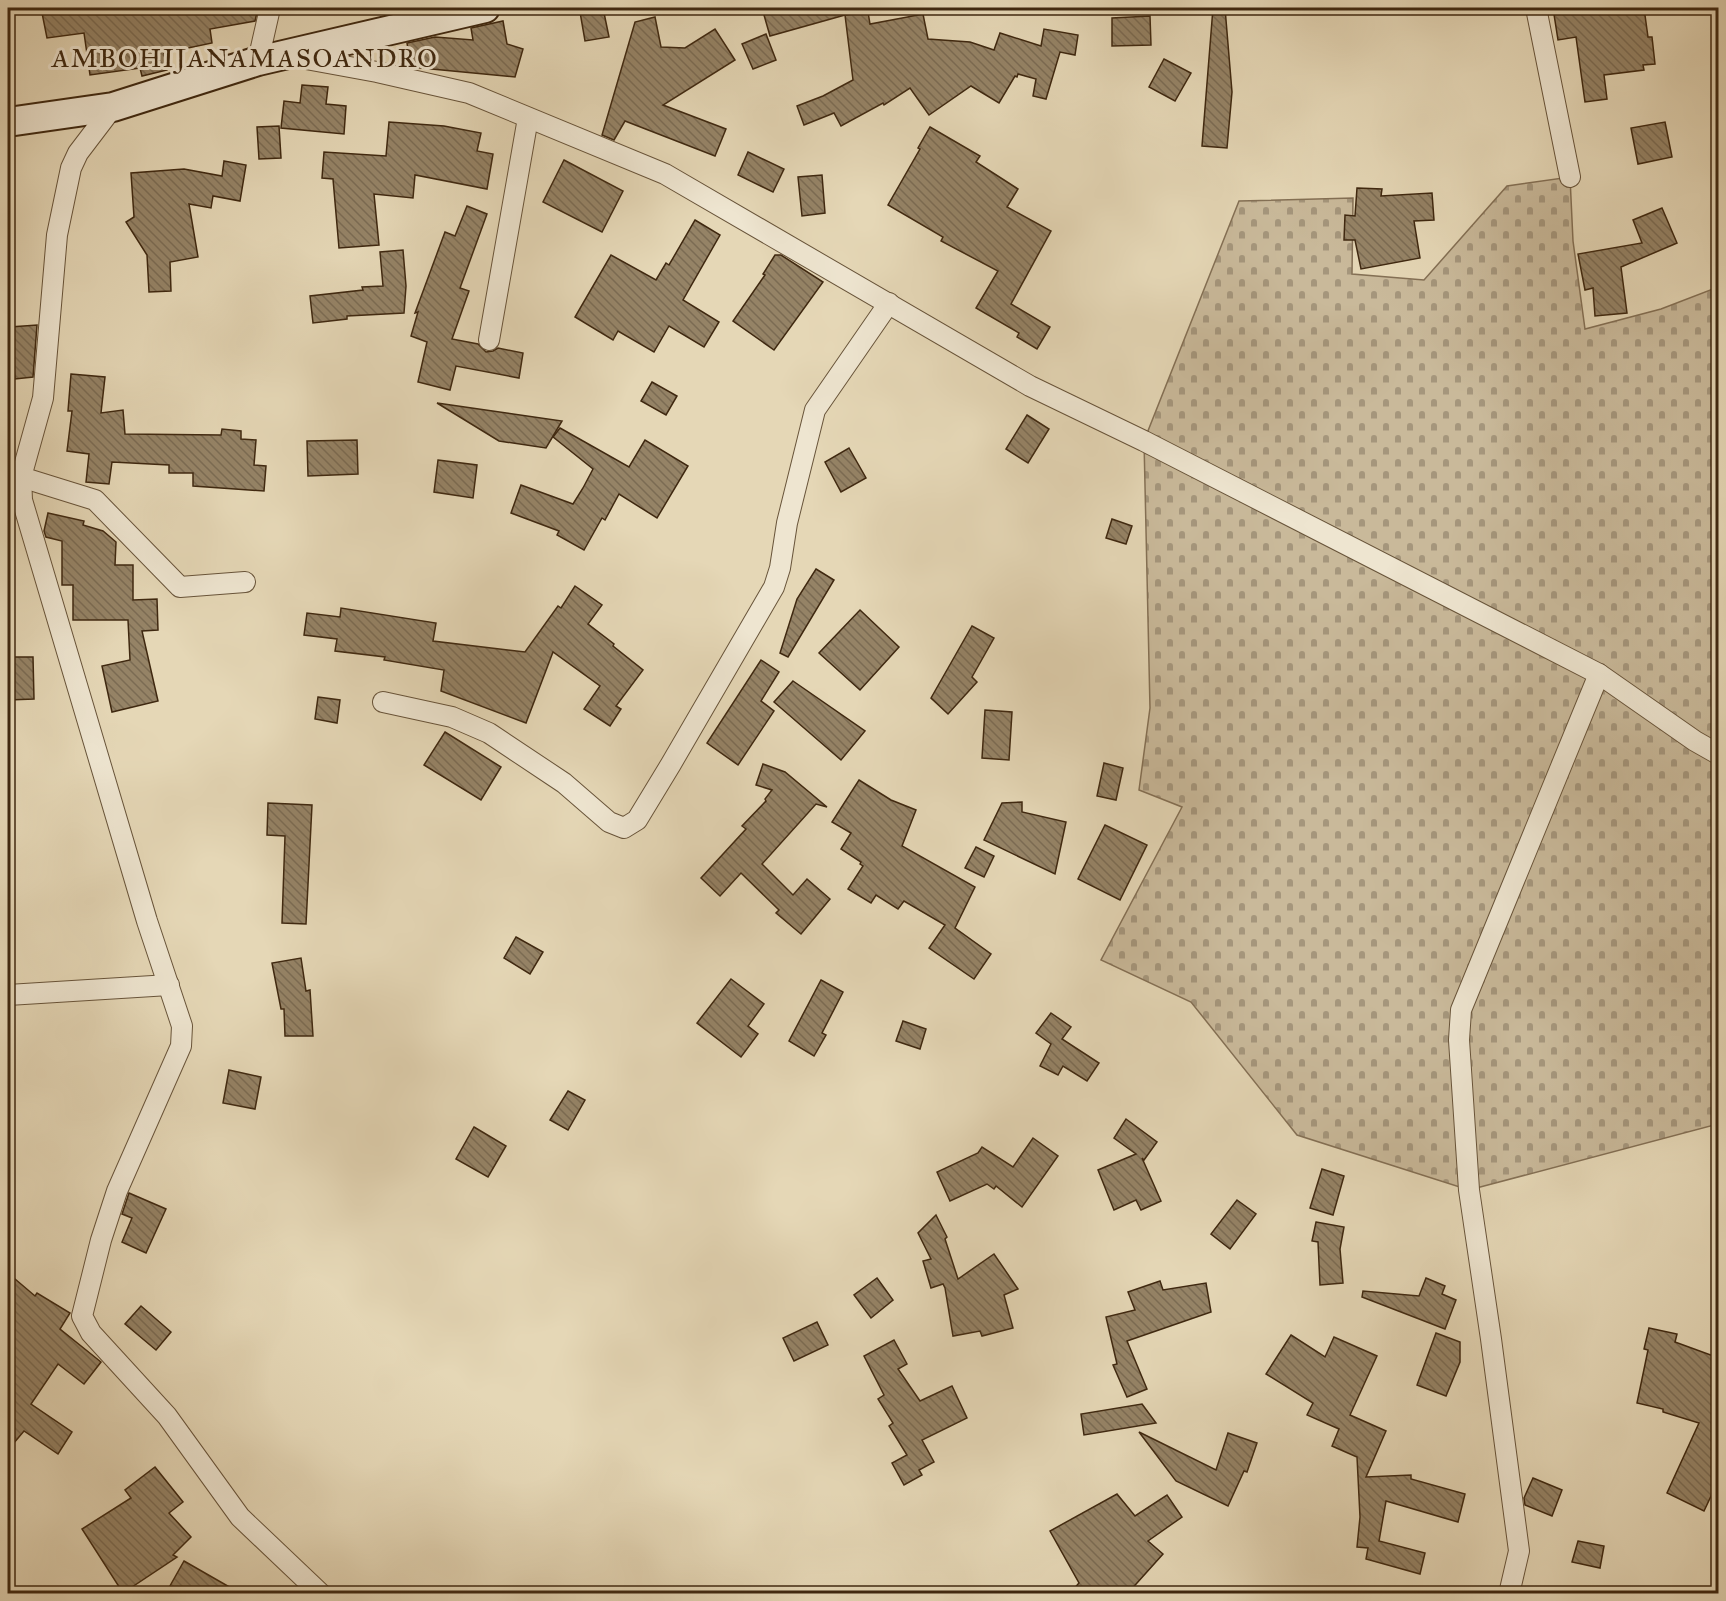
<svg xmlns="http://www.w3.org/2000/svg" width="1726" height="1601" viewBox="0 0 1726 1601" font-family="'IM FELL Great Primer',serif">
<style>
.cemetery{fill:url(#cemetery-stones);stroke:#847055;stroke-width:1.5}
.building{fill:url(#building-back-hatch);stroke:#3f2810;stroke-width:1.5}
.lines{fill:none;stroke-linecap:round;stroke-linejoin:round}
.street-casing{stroke:#68543a;stroke-width:22}
.secondary-casing{stroke:#3f2810;stroke-width:32}
.street{stroke:#eee5d0;stroke-width:20}
.secondary{stroke:#eee5d0;stroke-width:28}
.labels{text-anchor:middle;dominant-baseline:central;stroke-width:6;stroke-linejoin:round;paint-order:stroke}
.neighbourhood-label{font-size:26px;letter-spacing:1.5px;fill:#3f2810;stroke:#eee5d0}
</style>
<defs>
<pattern id="cemetery-stones" width="16" height="16" patternUnits="userSpaceOnUse" patternTransform="scale(1.5)"><rect width="16" height="16" fill="#c9b99a"/><path d="M2 7V4a2 2 0 0 1 4 0v3zM10 15v-3a2 2 0 0 1 4 0v3z" fill="#a5967c"/></pattern>
<pattern id="building-back-hatch" width="6" height="6" patternUnits="userSpaceOnUse" patternTransform="scale(1.5)"><rect width="6" height="6" fill="#958366"/><path d="M-1 5l2 2M0 0l6 6M5-1l2 2" fill="none" stroke="#7b6b53"/></pattern>
</defs>
<rect width="100%" height="100%" fill="#e5d7b6"/>
<filter id="stains"><feTurbulence type="fractalNoise" baseFrequency=".00333" numOctaves="4"/><feColorMatrix values="0 0 0 0 .2 0 0 0 0 .09 0 0 0 0 .02 0 0 0 .5 -.17"/></filter>
<radialGradient id="worn" r=".72"><stop offset=".6" stop-color="#630" stop-opacity="0"/><stop offset="1" stop-color="#630" stop-opacity=".3"/></radialGradient>
<!-- cemetery -->
<path class="cemetery" d="M1570,177l3,64 12,88 76,-20 57,-22v837l-249,66 -172,-55 -106,-133 -90,-42 81,-153 -43,-17 11,-82 -6,-267 95,-240 114,-3 -1,76 72,6 83,-94z"/>
<!-- building -->
<g class="building">
<path d="M41,8h217l-3,13 -45,8 2,14 -48,10 3,17 -25,6 -2,-8 -50,7 -6,-42 -37,5z"/>
<path d="M603,8l6,29 -24,4 -5,-29z"/>
<path d="M762,8h88l1,6 -5,1 22,-3 2,12 53,-10 5,25 42,3 24,8 6,-17 41,13 3,-17 34,6 -3,20 -15,-3 -14,47 -13,-3 3,-17 -18,-5 -1,3 -2,-1 -16,27 -28,-17 -42,29 -19,-27 -26,17 -1,-2 -42,23 -7,-13 -30,12 -7,-19 26,-10 30,-16 -8,-65 -75,21z"/>
<path d="M1213,8h12l7,84 -5,56 -25,-2z"/>
<path d="M1553,8h91l4,29h4l3,27 -12,1 1,5 -40,5 3,24 -22,3 -9,-65 -18,3z"/>
<path d="M1150,16l1,29 -39,1v-28z"/>
<path d="M655,17l6,30 24,1 30,-19 20,31 -72,45 63,24 -11,27 -90,-35 -11,19 -12,-5 33,-113z"/>
<path d="M503,21l4,23 16,5 -8,28 -104,-10 -4,-24 28,-6 38,3 -2,-12z"/>
<path d="M766,34l10,26 -23,9 -11,-25z"/>
<path d="M1164,59l27,14 -16,28 -26,-14z"/>
<path d="M302,85l26,2 -2,17 20,2 -2,28 -63,-6 3,-27 16,2z"/>
<path d="M389,122l55,4 37,7 -4,18 16,3 -6,35 -72,-14 -2,23 -39,-4 5,51 -40,3 -6,-69 -11,-1 2,-26 62,4z"/>
<path d="M1665,122l7,35 -34,7 -7,-36z"/>
<path d="M279,126l2,32 -22,1 -2,-32z"/>
<path d="M930,127l50,29 -4,6 42,27 -11,18 44,24 -40,73 39,23 -13,22 -20,-12 2,-4 -43,-25 22,-37 -57,-30 2,-4 -55,-32 32,-56 -2,-1z"/>
<path d="M748,152l36,17 -11,23 -35,-17z"/>
<path d="M564,160l59,31 -21,41 -59,-30z"/>
<path d="M224,161l22,4 -6,36 -27,-5 -2,12 -22,-4 9,53 -28,5 1,29 -22,1 -2,-37 -21,-33 8,-5 -3,-44 53,-4 38,7z"/>
<path d="M822,175l3,38 -23,3 -4,-39z"/>
<path d="M1357,188l25,1 -1,7 51,-3 2,27 -20,1 6,37 -59,11 -6,-29h-11l1,-25 10,1z"/>
<path d="M467,206l20,8 -27,74 9,3 -17,48 26,5 8,8 7,-1 5,-3 25,5 -4,25 -63,-12 -6,24 -32,-8 9,-40 -16,-6 7,-24 -3,1 30,-81 10,4z"/>
<path d="M1662,208l15,35 -56,24 6,46 -32,3 -2,-28 -8,2 -7,-36 64,-11 -9,-23z"/>
<path d="M695,220l25,15 -37,65 36,22 -15,25 -35,-21 -15,26 -36,-21 -5,9 -38,-23 36,-62 45,25 10,-17 3,2z"/>
<path d="M403,250l3,36 -2,27 -57,3v3l-34,4 -3,-27 53,-6 -1,-3 21,-1 -3,-34z"/>
<path d="M775,255h6l42,27 -49,68 -41,-29 32,-46 -2,-1z"/>
<path d="M37,325l-4,52 -18,2 -5,-52z"/>
<path d="M71,374l34,3 -4,36 22,-3 2,24 96,1 1,-6 19,2v8l15,1 -2,25 12,1 -2,25 -71,-5v-13h-24v-8l-57,-3 -3,22 -23,-2 3,-28 -22,-3 5,-40h-4z"/>
<path d="M652,382l25,14 -11,19 -25,-14z"/>
<path d="M437,403l125,18 -16,27 -47,-7z"/>
<path d="M1027,415l22,14 -21,34 -22,-14z"/>
<path d="M560,428l69,39 16,-27 43,26 -31,52 -38,-24 -14,26 -3,-2 -18,32 -27,-15 2,-4 -48,-18 10,-28 52,19 10,-16 10,-19 -40,-32z"/>
<path d="M357,440l1,34 -50,2 -1,-35z"/>
<path d="M849,448l17,30 -25,14 -16,-30z"/>
<path d="M438,460l39,5 -4,33 -39,-6z"/>
<path d="M48,513l36,8 -1,4 20,6 13,11 -1,23h18v35l24,-1 1,31 -16,1 16,70 -46,11 -10,-46 28,-6 -2,-40h-55v-35h-11v-44l-16,-4 -2,-6z"/>
<path d="M1112,519l20,7 -6,18 -20,-6z"/>
<path d="M816,569l18,11 -46,77 -8,-4 17,-54z"/>
<path d="M575,586l27,19 -14,19 26,20 -1,2 30,24 -27,36 5,3 -11,17 -26,-17 16,-23 -47,-34 -27,71 -85,-32 3,-21 -60,-10 1,-3 -50,-6 2,-12 -33,-4 3,-22 33,4 1,-9 95,15 -3,18 92,11 33,-46 3,2z"/>
<path d="M860,610l39,37 -39,43 -41,-37z"/>
<path d="M972,626l22,12 -22,39 5,5 -29,32 -17,-16z"/>
<path d="M8,657h25l1,42 -26,1z"/>
<path d="M761,660l18,12 -18,29 13,10 -36,54 -31,-22z"/>
<path d="M793,681l72,50 -24,29 -67,-58z"/>
<path d="M318,697l22,3 -3,23 -22,-4z"/>
<path d="M985,710l27,2 -3,48 -27,-2z"/>
<path d="M445,732l56,35 -20,33 -57,-35z"/>
<path d="M1104,763l19,5 -7,32 -19,-4z"/>
<path d="M763,764l22,8 42,35 -11,-3 -54,60 31,31 14,-16 23,20 -29,35 -25,-21 3,-3 -38,-37 -21,23 -19,-18 45,-49 -4,-3 24,-25 -1,-2 7,-9 -16,-5z"/>
<path d="M859,780l32,20 25,10 -14,36 73,41 -20,41 36,26 -17,25 -45,-31 16,-23 -41,-24 -6,8 -22,-14 -5,8 -23,-14 15,-23 -3,-2 1,-2 -20,-13 10,-16 -19,-11z"/>
<path d="M1022,802v10l44,10 -11,52 -71,-34 18,-37z"/>
<path d="M268,803l44,2 -6,119 -24,-1 3,-87 -18,-1z"/>
<path d="M1105,825l42,20 -27,55 -42,-21z"/>
<path d="M976,847l18,9 -10,21 -19,-9z"/>
<path d="M516,937l27,15 -13,22 -26,-16z"/>
<path d="M301,958l5,33 4,-1 3,46h-28l-1,-27h-3l-9,-46z"/>
<path d="M731,979l33,25 -16,22 10,8 -17,23 -44,-34z"/>
<path d="M821,980l22,12 -21,41 4,2 -12,21 -25,-15z"/>
<path d="M1051,1013l20,14 -9,12 37,24 -12,18 -24,-15 -5,9 -18,-9 11,-22 -15,-11z"/>
<path d="M903,1021l23,8 -6,20 -24,-8z"/>
<path d="M229,1070l32,7 -6,32 -32,-6z"/>
<path d="M568,1091l17,9 -17,30 -18,-10z"/>
<path d="M1126,1119l31,23 -13,18 -2,-2 19,43 -20,9 -5,-10 -22,10 -16,-40 38,-16 -22,-16z"/>
<path d="M474,1127l32,19 -18,31 -32,-18z"/>
<path d="M1033,1138l25,18 -36,51 -26,-21 -2,3 -7,-5 -37,17 -13,-29 41,-19 4,-6 31,20z"/>
<path d="M1322,1169l22,7 -11,39 -23,-7z"/>
<path d="M129,1193l37,16 -20,44 -24,-11 10,-24 -10,-4z"/>
<path d="M1237,1200l19,14 -26,35 -19,-15z"/>
<path d="M936,1215l11,22 -2,2 13,40 36,-25 24,35 -14,6 9,33 -31,8 -2,-5 -27,5 -8,-48 -2,-4 -12,4 -8,-27 8,-2 -13,-26z"/>
<path d="M1316,1222l28,5 -4,22 3,34 -23,2 -2,-43 -6,-1z"/>
<path d="M8,1273l27,23 2,-3 33,20 -10,16 41,33 -17,22 -26,-20 -27,40 41,28 -14,22 -34,-23 -16,19z"/>
<path d="M877,1278l16,22 -22,18 -17,-23z"/>
<path d="M1426,1278l19,8 -3,8 14,6 -11,29 -83,-32 1,-6 56,5z"/>
<path d="M1160,1281l3,9 43,-7 5,29 -84,29 20,48 -20,8 -14,-32 4,-1 -11,-47 29,-7 -7,-18z"/>
<path d="M141,1306l30,26 -15,18 -31,-26z"/>
<path d="M817,1322l11,23 -34,16 -11,-23z"/>
<path d="M1649,1328l28,6 -2,8 44,16v121l-15,32 -37,-18 32,-70 -36,-11v-3l-26,-6 11,-53 -4,-1z"/>
<path d="M1436,1333l24,9v20l-14,34 -29,-11z"/>
<path d="M1291,1335l34,22 9,-20 43,19 -27,59 36,16 -20,46 45,-2v4l54,15 -7,28 -72,-21 -7,40 46,12 -5,21 -54,-15 2,-11 -11,-1 3,-30 -3,-60 -25,-11 7,-17 -32,-14 6,-12 -47,-29z"/>
<path d="M894,1340l13,24 -9,5 22,32 32,-15 15,32 -45,22 12,22 -15,8 3,5 -18,10 -12,-22 15,-8 -18,-29 4,-3 -15,-24 6,-4 -20,-39z"/>
<path d="M1142,1404l14,19 -72,12 -3,-21z"/>
<path d="M1139,1432l77,38 12,-37 29,10 -10,29 -3,-1 -16,35 -52,-25z"/>
<path d="M155,1467l28,35 -14,11 22,24 -18,18 4,2 -54,36 -41,-64 49,-31 -6,-8z"/>
<path d="M1533,1478l29,12 -10,26 -27,-11 -1,-7z"/>
<path d="M1117,1494l18,22 32,-21 15,22 -34,24 15,13 -35,39h-58l9,-10 -29,-52z"/>
<path d="M1578,1541l26,5 -4,22 -28,-6z"/>
<path d="M184,1561l56,32h-74z"/>
</g>
<g class="lines">
<!-- street casing -->
<g class="street-casing">
<g id="street">
<path d="M1536,8l34,169"/>
<path d="M295,57l82,15 92,21 196,81 365,212 114,55 455,233 96,67 23,13"/>
<path d="M258,61l12,-53"/>
<path d="M113,107l-35,46 -7,15 -14,67 -14,163 -22,79 1,23 125,421 35,105 -1,20 -64,145 -16,49 -19,76 9,17 76,83 73,101 81,77"/>
<path d="M489,340l39,-222"/>
<path d="M21,477l74,23 85,87 65,-5"/>
<path d="M383,702l69,15 37,16 75,50 45,39 15,6 13,-8 34,-56 103,-177 6,-19 7,-45 28,-113 74,-107"/>
<path d="M8,995l161,-10"/>
<path d="M1509,1594l10,-43 -28,-212 -22,-149 -10,-150 2,-30 138,-336"/>
</g>
</g>
<!-- secondary casing -->
<g class="secondary-casing">
<path id="secondary" d="M8,122l105,-15 145,-46 227,-53"/>
</g>
<!-- street -->
<use href="#street" class="street"/>
<!-- secondary -->
<use href="#secondary" class="secondary"/>
</g>
<g class="labels">
<!-- neighbourhood labels -->
<g class="neighbourhood-label">
<text x="245" y="58">AMBOHIJANAMASOANDRO</text>
</g>
</g>
<!-- margin -->
<rect width="1726" height="1601" fill="none" stroke="#e5d7b6" stroke-width="30"/>
<rect x="9" y="9" width="1708" height="1583" fill="none" stroke="#3f2810" stroke-width="3"/>
<rect x="15" y="15" width="1696" height="1571" fill="none" stroke="#3f2810" stroke-width="1.5"/>
<rect width="100%" height="100%" filter="url(#stains)"/>
<rect width="100%" height="100%" fill="url(#worn)"/>
</svg>
